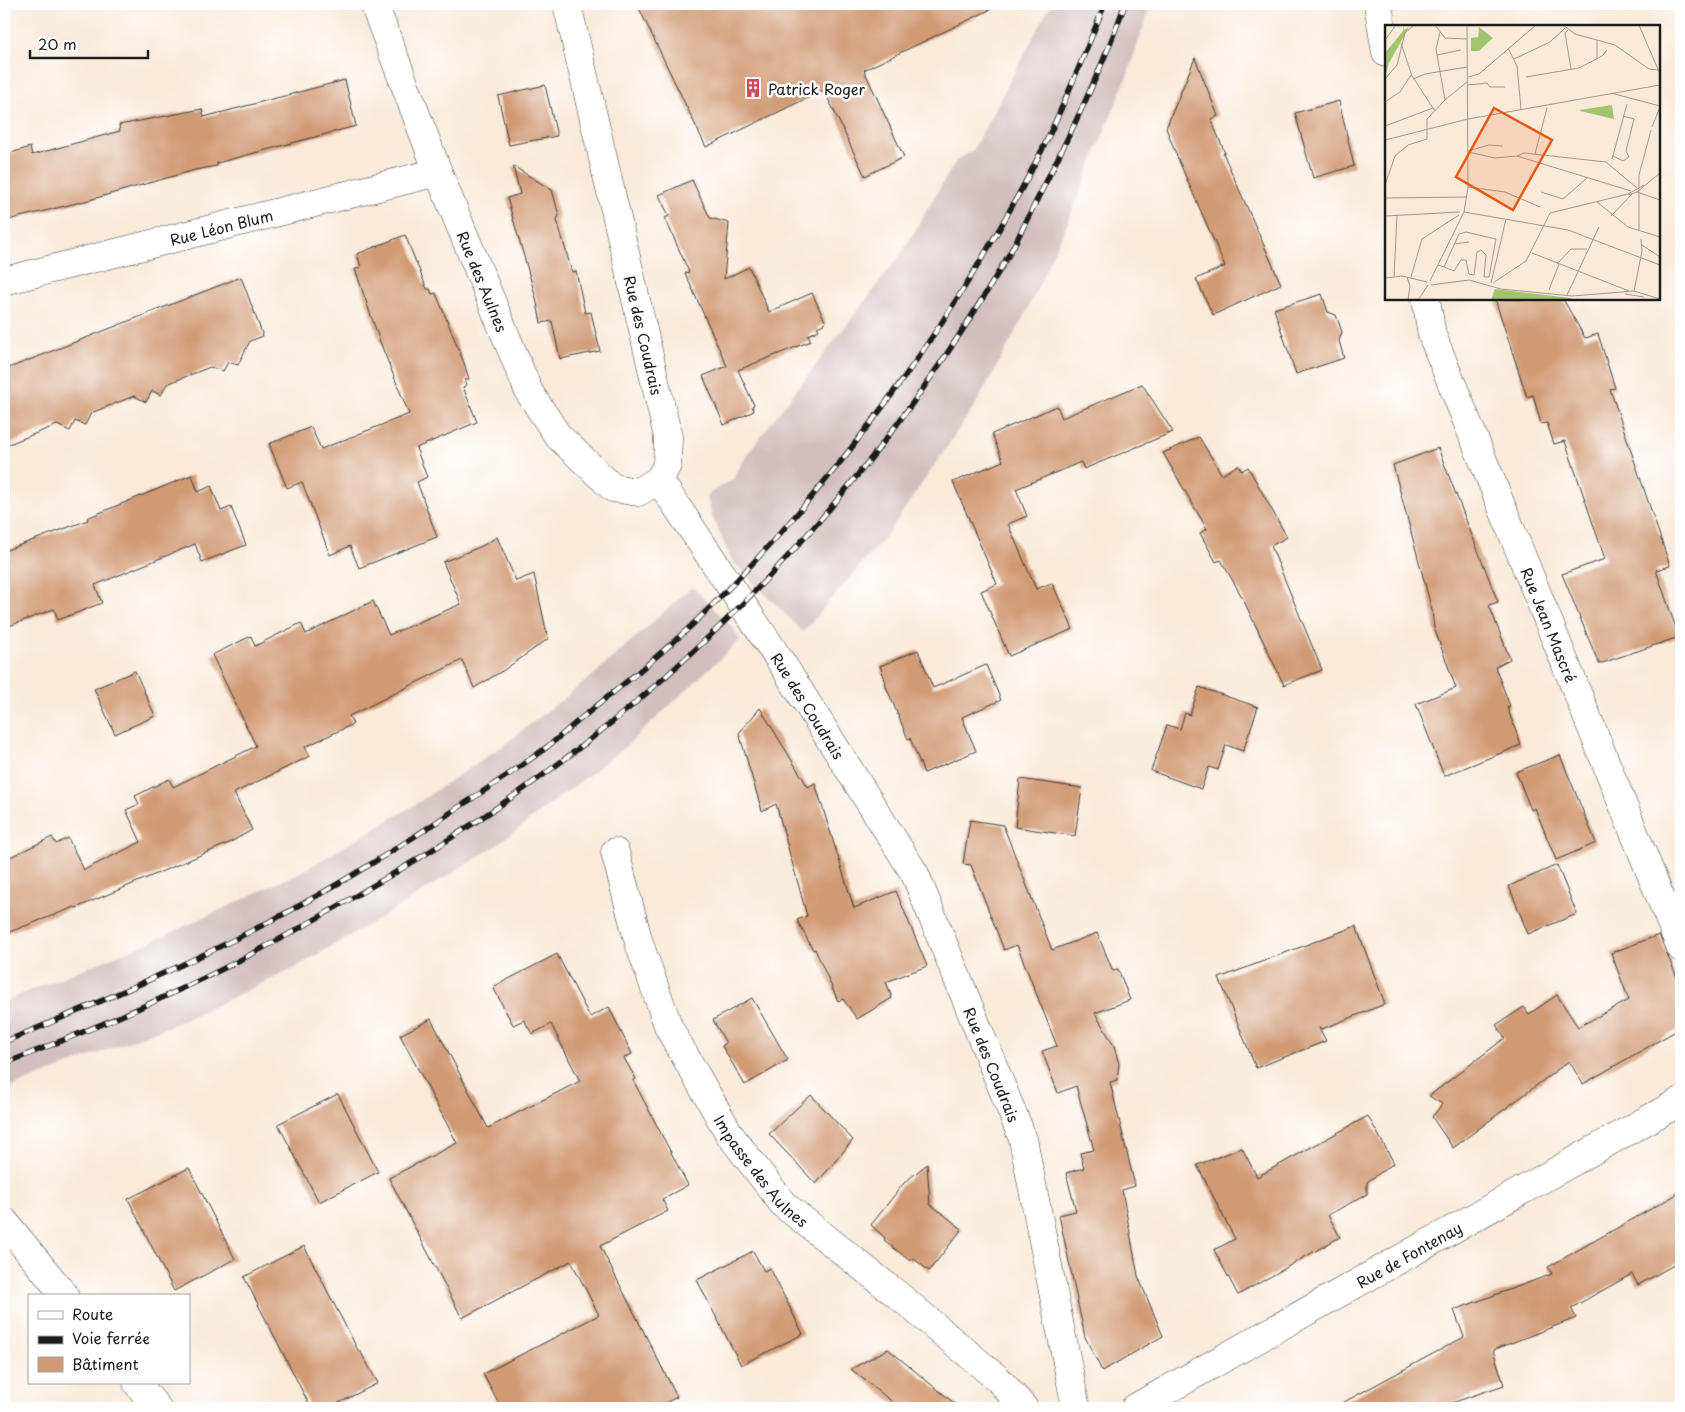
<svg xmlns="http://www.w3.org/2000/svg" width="1685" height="1412" viewBox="0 0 1685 1412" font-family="'Playpen Sans',sans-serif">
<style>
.industrial{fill:#d1bfbe}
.building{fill:#d09a74}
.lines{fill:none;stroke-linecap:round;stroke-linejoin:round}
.street-casing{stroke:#3d3b38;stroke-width:29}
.secondary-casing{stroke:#3d3b38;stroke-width:29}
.street{stroke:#fff;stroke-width:28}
.secondary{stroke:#fff;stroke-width:28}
.rail-casing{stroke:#1c1c1c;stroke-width:5.5}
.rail{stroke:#fff;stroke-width:4;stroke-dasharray:11;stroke-linecap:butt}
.labels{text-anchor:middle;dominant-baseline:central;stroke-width:5;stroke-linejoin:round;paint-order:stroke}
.poi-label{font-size:15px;fill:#1c1c1c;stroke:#fff;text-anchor:start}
.street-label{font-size:15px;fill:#1c1c1c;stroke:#fff}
.inset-road{fill:none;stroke:#a1988e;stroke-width:1}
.view{fill:#e8590c;fill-opacity:0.15;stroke:#e8590c;stroke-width:2.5}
.inset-edge{fill:none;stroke:#1c1c1c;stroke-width:2.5}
</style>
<rect width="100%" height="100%" fill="#fff"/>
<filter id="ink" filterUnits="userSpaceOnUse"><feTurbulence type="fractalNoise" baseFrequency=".02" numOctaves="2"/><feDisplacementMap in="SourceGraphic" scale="10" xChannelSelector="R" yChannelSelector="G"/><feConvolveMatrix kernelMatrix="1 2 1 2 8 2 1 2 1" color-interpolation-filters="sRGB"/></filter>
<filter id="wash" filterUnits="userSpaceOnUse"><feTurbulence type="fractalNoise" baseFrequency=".0096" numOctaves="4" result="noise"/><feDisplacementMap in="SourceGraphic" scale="20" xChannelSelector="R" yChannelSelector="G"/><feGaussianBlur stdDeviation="1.12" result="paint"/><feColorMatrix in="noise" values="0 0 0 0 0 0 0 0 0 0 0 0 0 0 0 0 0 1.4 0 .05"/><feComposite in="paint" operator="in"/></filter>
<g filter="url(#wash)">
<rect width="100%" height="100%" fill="#f9eada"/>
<!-- industrial -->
<g class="industrial">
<path d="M1051,4h100l-25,75 -58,142 -42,92 -50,91 -87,128 -86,100 -71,-71 -21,-47 -4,-19 26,-16 15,-26 153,-199 55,-93 17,-11z"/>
<path d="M692,587l42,42 6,11 -117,109 -128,97 -111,70 -93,54 -107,50 -180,70v-89l156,-63 145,-68 111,-66 89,-60 86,-67z"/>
</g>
<g id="blocks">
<!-- building -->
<g class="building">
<path d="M637,4h365l-138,66 40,87 -39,19 -41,-86 -118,57z"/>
<path d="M1195,58l23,58 -7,3 14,34h-2l58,131 -68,31 -17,-36 29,-13 -47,-107 -12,-31z"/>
<path d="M345,80l11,46 -139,37v3l-22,4 -106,30 -85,21v-64l10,-5 16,-5 2,8 88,-24 -1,-6 83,-16 2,8z"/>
<path d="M545,85l12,51 -48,9 -11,-49z"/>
<path d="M1339,101l15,65 -41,12 -18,-65z"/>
<path d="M513,166l39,24 7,25 -2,5 15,52 4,-1 9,42 6,-1 9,39 -40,8 -8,-38 -11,2 -5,-25 -29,-100 13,-4z"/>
<path d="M692,180l18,38 19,5 -5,56 25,-12 20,45 43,-19 14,30 -9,4 2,3 -11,5 3,6 -73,29 16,35 -2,1 2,5 -30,14 -21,-49 24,-10 -42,-93 4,-1 -24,-54 4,-2 -10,-21z"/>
<path d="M405,235l22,54h3l2,5 4,-1 28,70 5,16 -4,1 2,5 -4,2 14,35 -61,26 11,29 -10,5 20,55 -78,31 -9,-22 -20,9 -28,-73 -15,6 -18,-44 42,-17 10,22 88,-35 -29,-72 -25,-73 6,-2 -4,-13z"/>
<path d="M241,277l22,59 -13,5 -12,24 -10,-3 -5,9 -13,-4 -43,17 -6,11 -9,-4 -6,11 -12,-6 -43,17 -6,12 -10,-4 -5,10 -13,-6 -53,21v-76z"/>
<path d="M1322,294l6,18 8,3 6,17 -3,9 5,17 -48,16 -22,-65z"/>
<path d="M1495,299h68l22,39 13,-4 17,54 -5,1 60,177 -14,4 23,67 -80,27 -37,-90 43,-15 -40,-118 -11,3 -7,-21 -6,1 -8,-29 -6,2z"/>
<path d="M1142,384l31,48 -89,37 -3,-7 -65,27 11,27 -19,8 28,65 16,-6 21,46 -64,27 -28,-65 16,-7 -44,-102 50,-21 -11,-27 65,-28 5,12z"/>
<path d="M1199,437l23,38 16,-10 4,6 6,-4 39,70 -16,9 51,124 -38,15 -42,-88 -21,-37 -5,2 -16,-29 7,-4 -44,-76z"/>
<path d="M1438,448l60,154 -9,3 21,54 -15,8 15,39 -3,1 14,38 -77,31 -28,-72 40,-16 -22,-60 -2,-18 -39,-145z"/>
<path d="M192,475l6,17 13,-6 10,25 10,-4 15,38 -44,17 -7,-18 -100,41 7,18 -44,17 -4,-11 -50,19v-77l84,-31 -1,-2z"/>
<path d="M497,537l19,44 18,-7 14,65 -44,31 -30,18 -12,-28 -113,56 4,8 -48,23 5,9 -76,37 18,37 -23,13 -153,65 -1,-1 -71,27v-74l48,-23 4,7 12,-6 16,32 57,-28 -15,-32 13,-6 -4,-8 34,-17 4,8 83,-41 -44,-91 39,-19 4,10 46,-23 5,11 67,-33 16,34 72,-31 -18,-42 39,-16z"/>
<path d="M918,650l15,38 53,-23 15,35 -39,17 14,34 -52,22 -14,-35 -2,1 -23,-55 1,-1 -6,-17z"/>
<path d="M135,671l20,45 -40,18 -21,-45z"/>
<path d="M1199,687l59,20 -15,44 -17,-6 -8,25 -9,-3 -8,22 -50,-18 16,-46 13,4 5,-16 5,2z"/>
<path d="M760,708l48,79 7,-4 39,125 42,-17 31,75 -41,16 6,16 -35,21 -14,-20 -5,2 -23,-52 -2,1 -16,-30 10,-4 -31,-112 -14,7 -23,-78z"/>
<path d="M1560,755l36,88 -40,17 -21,-52 -4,2 -15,-38z"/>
<path d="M1020,779l62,9 -7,48 -60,-9z"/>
<path d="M970,820l33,5 49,125 45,-17 16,38 5,-2 12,31 -35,13 19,33 5,18 -2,16 -7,2 25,104 -13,4 16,86 25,60 -61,35 -17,-34 -26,-122 17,-4 -10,-38 18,-5 -4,-15 14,-3 -18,-64 -18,7 -16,-42 15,-5 -40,-101 -13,5 -33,-85 -8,-1z"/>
<path d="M1557,865l20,49 -49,20 -19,-48z"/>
<path d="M1356,926l29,78 -63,25 -3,-2 7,14 -70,27 -37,-90z"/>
<path d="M1659,935l22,52v41l-98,56 -14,-23 -116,87 -21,-31 10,-13 -13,-8 76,-58 -9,-13 28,-18 5,7 28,-19 21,32 51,-27 -18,-47z"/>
<path d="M557,954l33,63 19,-10 23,47 -8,4 12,21 -3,1 55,105 -26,14 6,12 -68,35 77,151 -22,11h-154l-18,-34 116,-59 -28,-54 -109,57 -73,-140 68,-35 -57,-108 31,-16 57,109 92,-47 -29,-57 -19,10 -8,-14 -11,5 -20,-38z"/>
<path d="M752,998l36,62 -43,25 -23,-39 4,-3 -13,-23z"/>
<path d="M338,1094l40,78 -59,30 -41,-78z"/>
<path d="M811,1095l42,45 -37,44 -47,-50z"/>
<path d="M1368,1116l26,47 -27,19v12l-39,21 12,22 -102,58 -24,-45 21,-11 -38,-74 45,-17 15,29z"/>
<path d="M927,1164l3,40 32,25 -33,42 -16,-13 -3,3 -26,-21 1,-2 -14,-13 33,-42z"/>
<path d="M189,1168l46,91 -61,32 -46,-92z"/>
<path d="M1681,1192v69l-43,24 -6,-11 -61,34 5,10 -83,32 11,35 -67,23h-104l131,-71 -10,-27 98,-36 -4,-7z"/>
<path d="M304,1246l55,106 1,-1 18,32 -49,25h-18l-67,-131z"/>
<path d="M753,1251l11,20 6,-3 33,66 -62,31 -44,-85z"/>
<path d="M888,1349l72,59h-60l-49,-39z"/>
</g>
</g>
</g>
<g filter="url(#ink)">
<use href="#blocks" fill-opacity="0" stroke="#3d3b38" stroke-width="1"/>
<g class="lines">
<!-- street casing -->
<g class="street-casing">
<g id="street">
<path id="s1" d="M374,4l64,168 91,220 29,44 55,52 25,4 21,-12"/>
<path id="s2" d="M567,4l101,433 -1,28 -8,15 124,185 132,209 108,265 53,269"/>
<path d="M1378,4l8,49"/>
<path id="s3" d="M4,281l434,-109"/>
<path id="s4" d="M1426,299l6,36 249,613"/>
<path id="s5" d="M615,852l24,91 30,85 61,107 54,70 115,91 99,83 26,29"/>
</g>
</g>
<!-- secondary casing -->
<g class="secondary-casing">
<g id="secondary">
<path d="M4,1221l61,75"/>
<path d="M137,1383l20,25"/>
<path id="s6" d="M1135,1408l546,-307"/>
</g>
</g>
<!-- street -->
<use href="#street" class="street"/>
<!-- secondary -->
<use href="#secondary" class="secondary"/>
<!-- rail casing -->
<g class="rail-casing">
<g id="rail">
<path d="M4,1042c94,-39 188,-79 278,-127 60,-32 118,-68 174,-106 31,-20 62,-40 91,-62 14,-11 28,-24 42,-35 35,-28 70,-56 102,-86 141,-136 264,-304 352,-478 23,-47 42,-96 62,-144"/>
<path d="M4,1064c59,-24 119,-47 177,-75 60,-28 119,-60 176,-94 63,-36 124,-75 182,-117 193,-140 348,-315 468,-520 12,-21 22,-43 33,-64 31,-62 62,-124 85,-190"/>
</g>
</g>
<!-- rail -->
<use href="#rail" class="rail"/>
</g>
</g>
<!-- icons -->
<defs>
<g id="building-bare" transform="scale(1.5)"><path d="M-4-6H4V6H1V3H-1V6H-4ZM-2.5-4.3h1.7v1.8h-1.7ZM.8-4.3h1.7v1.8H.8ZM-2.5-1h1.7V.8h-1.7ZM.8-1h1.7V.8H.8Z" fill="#d1495b" stroke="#fff" stroke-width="2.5" paint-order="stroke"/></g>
</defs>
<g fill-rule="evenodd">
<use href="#building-bare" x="753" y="88"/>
</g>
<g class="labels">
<!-- poi labels -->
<g class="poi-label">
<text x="768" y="88">Patrick Roger</text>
</g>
<!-- street labels -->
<g class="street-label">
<text stroke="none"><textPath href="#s3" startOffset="224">Rue Léon Blum</textPath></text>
<text stroke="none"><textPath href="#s1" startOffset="298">Rue des Aulnes</textPath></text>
<text stroke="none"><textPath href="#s2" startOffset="340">Rue des Coudrais</textPath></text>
<text stroke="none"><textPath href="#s4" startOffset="349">Rue Jean Mascré</textPath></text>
<text stroke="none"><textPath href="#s2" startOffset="760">Rue des Coudrais</textPath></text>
<text stroke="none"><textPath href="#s2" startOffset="1165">Rue des Coudrais</textPath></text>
<text stroke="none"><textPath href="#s5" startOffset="355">Impasse des Aulnes</textPath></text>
<text stroke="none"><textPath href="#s6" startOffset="314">Rue de Fontenay</textPath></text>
</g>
</g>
<!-- overview -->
<g transform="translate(1385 25)">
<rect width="275" height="275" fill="#f9eada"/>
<path d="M19,0v5l5,-3 -20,36 -4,15v-25l18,-22zM94,2l14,11 -14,13h-8v-13l7,-1zM227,80l2,14 -34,-8v-1zM110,264l76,9 1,2h-81z" fill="#a2c46e"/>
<path class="inset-road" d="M50,0l10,13 22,1M178,0l12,9 40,11 34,24 9,1M254,0l21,49M183,5l-3,3 6,36M55,7l-4,17 9,51M0,15l11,-15M212,15v18M16,18l11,33 23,35M123,23l9,18 4,43M52,30l24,-5M129,34l36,-17 15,-14M83,52l11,-3 57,-49M141,52l53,-9 23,-12 5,-6M0,54l12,-14 8,-32 9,-8M28,54l12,-5 42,-7M83,60l19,-2 3,4h15M226,68l49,13M0,77l15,-10 11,-17M0,101l48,-18M267,102l8,-20M0,115l83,-21 192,-34M83,126l21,-6 14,1M83,127l27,6 22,-2 114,35M150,129l12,-46M132,131l7,-3 82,9 31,26M228,131l10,5 6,-4 -3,-6 8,-32 -11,-3M227,134l15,-55M0,160l10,-29 13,-11 19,-6v-20l18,-19 22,-18M83,162l37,5 35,15M156,167l22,7 24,-21M252,167l23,8M243,170l9,-3 23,-19M0,173l82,-1M212,177l31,25 32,10M79,187l104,18 92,35M79,187l4,-25 -1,-162M0,191l75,-4M226,191l21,-22M254,206v-56l12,-45M69,219l15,-2M257,220l18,12M147,228l97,38M172,239l14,-15h16M53,240l6,2 15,-33 7,-2 30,7 -7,38h-5l2,-22 -5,-5 -4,2 -3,23 -5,-1 -3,-14h-5l-7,11 -10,-4M9,252l3,-62M22,252l3,9 -2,14M26,252l11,-38 37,-24M0,253l17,-2 25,6M45,256l34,-69M106,258l15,-64M108,258l33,-22 24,-48 78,-19 16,-9M46,260l38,-5 32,9 71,7 62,-5 26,8M164,265l10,-26M249,266l8,-40 -1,-12M240,269l19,3M182,270l32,-68M33,275l10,-15"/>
<path class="view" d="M109,83l58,32 -39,70 -57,-33z"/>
<rect width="275" height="275" class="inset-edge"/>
</g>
<!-- margin -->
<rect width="1685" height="1412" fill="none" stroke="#fff" stroke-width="20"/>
<!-- legend -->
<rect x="28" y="1294" width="162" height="90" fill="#ffffff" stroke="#a4a4a4"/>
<rect x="38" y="1311" width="25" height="8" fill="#ffffff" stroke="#a4a4a4"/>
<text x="72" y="1320" font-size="15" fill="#1c1c1c">Route</text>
<rect x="38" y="1336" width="25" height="8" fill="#1c1c1c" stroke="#a4a4a4"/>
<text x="72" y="1344" font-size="15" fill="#1c1c1c">Voie ferrée</text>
<rect x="38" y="1357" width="25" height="15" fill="#d09a74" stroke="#a4a4a4"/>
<text x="72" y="1370" font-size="15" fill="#1c1c1c">Bâtiment</text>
<!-- scale -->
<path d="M30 50v8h118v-8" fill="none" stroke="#1c1c1c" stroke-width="2.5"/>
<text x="38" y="50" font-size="15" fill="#1c1c1c" stroke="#ffffff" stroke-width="4" paint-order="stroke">20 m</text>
</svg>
